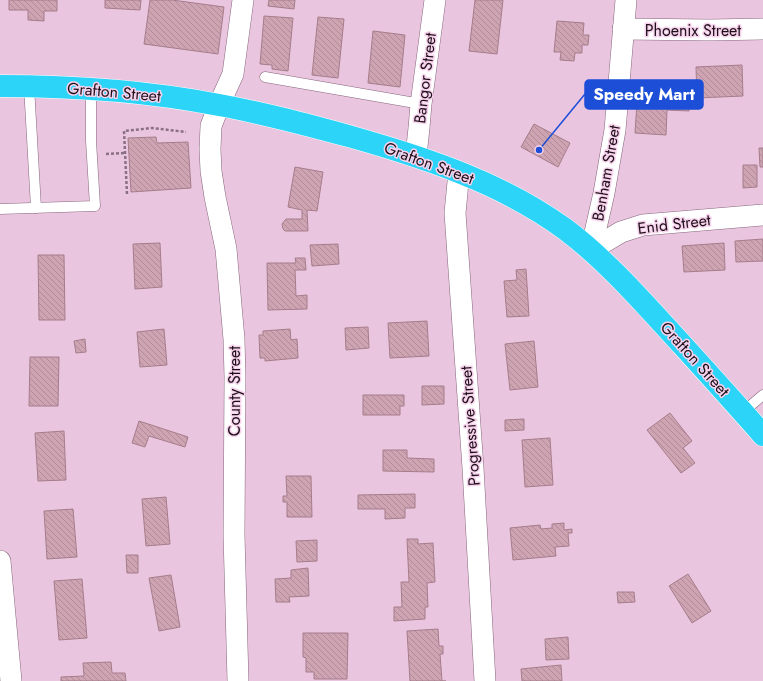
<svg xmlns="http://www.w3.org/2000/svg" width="763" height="681" viewBox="0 0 763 681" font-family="Jost,sans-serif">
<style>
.building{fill:url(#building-back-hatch);stroke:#a57d8a}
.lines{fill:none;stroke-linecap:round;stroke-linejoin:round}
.lane-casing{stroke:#86667d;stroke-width:11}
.street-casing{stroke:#86667d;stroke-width:22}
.highway-casing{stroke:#fff;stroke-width:23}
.path{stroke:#897082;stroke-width:2.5;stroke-dasharray:3 2;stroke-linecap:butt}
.lane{stroke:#fff;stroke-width:10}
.street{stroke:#fff;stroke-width:21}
.highway{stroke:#2cd4f8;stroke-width:22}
.labels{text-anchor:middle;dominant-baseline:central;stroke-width:3;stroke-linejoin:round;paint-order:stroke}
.street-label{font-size:16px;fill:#1c0f18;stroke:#f7d2ec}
.leader{fill:none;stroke:#1d4ed8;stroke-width:1.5}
.callout-dot{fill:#1d4ed8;stroke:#f7d2ec;stroke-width:1.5}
.callout{fill:#1d4ed8;stroke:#1d4ed8;stroke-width:1.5}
.callout-label{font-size:17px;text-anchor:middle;font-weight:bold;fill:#fff}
</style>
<defs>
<pattern id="building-back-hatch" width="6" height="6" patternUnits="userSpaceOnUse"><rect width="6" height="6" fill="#cea4b2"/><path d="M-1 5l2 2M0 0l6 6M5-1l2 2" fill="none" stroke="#b08c98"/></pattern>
</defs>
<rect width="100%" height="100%" fill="#eac5df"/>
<!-- building -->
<g class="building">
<path d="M9,0h48v11h-13v10l-16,-1v-10h-19z"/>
<path d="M105,0h36l-1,10 -35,-2z"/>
<path d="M150,0h22l52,7 -6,47 -74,-10z"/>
<path d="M269,0h26l-1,9 -26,-3z"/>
<path d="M475,0h28l-6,54 -28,-3z"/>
<path d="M264,16l29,2 -5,53 -16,-2v-4l-12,-1z"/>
<path d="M318,17l26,2 -6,59 -26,-3z"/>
<path d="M557,21l27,2 -1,12h6l-1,10h-6v8h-7l-1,8 -14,-1 1,-8h-7z"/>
<path d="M373,31l32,4 -5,52 -32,-4z"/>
<path d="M742,65l1,31 -46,2 -1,-31z"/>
<path d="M638,87l52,4 -1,20 -22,-1 -1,25 -31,-2z"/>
<path d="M534,124l36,19 -12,24 -37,-20z"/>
<path d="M156,137l1,6 31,-1 3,46 -60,4 -3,-54z"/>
<path d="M759,148h4v19h-3z"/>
<path d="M743,165h14v22l-14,1z"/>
<path d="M295,167l28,5 -6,39 -10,-1 1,21h-23l-2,-2 -1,-5 4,-5h16v-9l-14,-3z"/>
<path d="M763,239v22l-27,1 -1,-21z"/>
<path d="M160,243l2,44 -27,2 -2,-45z"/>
<path d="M724,243l1,27 -41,2 -2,-26z"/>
<path d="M338,244l1,20 -27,2 -2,-21z"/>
<path d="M38,255h26l1,65h-26z"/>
<path d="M295,258h10l1,12h-11l1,26 11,-1v14l-39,1 -1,-47h29z"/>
<path d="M526,269l3,47 -22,1 -3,-36 13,-1 -1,-10z"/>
<path d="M427,321l2,35 -39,2 -2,-35z"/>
<path d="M368,327l1,21 -23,2 -1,-22z"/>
<path d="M164,329l3,36 -27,2 -3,-35z"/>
<path d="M290,329l1,11 6,-1 1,19 -33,3v-3h-5l-1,-23h4v-4z"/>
<path d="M85,339l1,13 -10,1 -2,-12z"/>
<path d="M534,341l4,46 -28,3 -5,-46z"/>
<path d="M30,357h29l-1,49h-29z"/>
<path d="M422,386h22v18l-22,1z"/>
<path d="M363,395h41v11h-4v9h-37z"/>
<path d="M670,413l22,28 -9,7 12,15 -14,10 -34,-43z"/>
<path d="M524,419v11l-19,1v-11z"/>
<path d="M139,421l49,16 -3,10 -36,-11 -4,11 -13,-4z"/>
<path d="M64,431l2,49 -28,1 -3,-48z"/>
<path d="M550,438l3,47 -28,2 -3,-47z"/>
<path d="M383,450h24v8l27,1v13l-51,-1z"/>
<path d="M286,476h25l1,41h-25v-15h-4v-6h4z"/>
<path d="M415,494v14h-10v10l-20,1v-10h-27v-14z"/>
<path d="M166,497l4,47 -24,2 -4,-47z"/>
<path d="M73,509l4,48 -30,2 -3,-48z"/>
<path d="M564,523v7l8,-1v4h-4l1,13 -14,1 1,9 -43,4 -3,-32 30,-3 1,4 11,-1v-4z"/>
<path d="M407,539h11v5l15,-1 2,39 -8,1 1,24h-3v12l-31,2v-14h8l-1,-25h8z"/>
<path d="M317,540v21l-20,1 -1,-21z"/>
<path d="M126,555h12v18h-11z"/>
<path d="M308,568l1,28 -20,1 1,5h-14l-1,-23 16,-1v-8z"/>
<path d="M688,574l23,37 -19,12 -23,-37z"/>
<path d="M171,575l9,52 -21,4 -10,-53z"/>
<path d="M82,579l5,59 -28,2 -5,-59z"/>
<path d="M617,592h17l1,10 -17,1z"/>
<path d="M438,629l1,17h4v8h-3l2,27h4h-36l-3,-50z"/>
<path d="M303,633h45l-1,46h-33v-7h-8v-14l-3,-1z"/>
<path d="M568,637l1,22 -23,1 -1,-21z"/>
<path d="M111,662l1,11h13l1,8h-65v-4l23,-1 -1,-13z"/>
<path d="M561,665l1,16h-40l-1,-12z"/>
</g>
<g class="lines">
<!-- lane casing -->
<g class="lane-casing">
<g id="lane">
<path d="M265,77l156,27"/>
<path d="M29,86l7,122"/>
<path d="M0,209l95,-3 -4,-65v-52"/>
<path d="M743,412l20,-17"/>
</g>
</g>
<!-- street casing -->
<g class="street-casing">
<g id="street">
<path d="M623,29l87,1 53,-1"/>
<path d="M416,156l3,-28 2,-24 14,-104"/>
<path d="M459,172l-4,41 18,255 12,213"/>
<path d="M591,250l13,-57 11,-63 11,-130"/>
<path d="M591,250l30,-18 22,-7 120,-10"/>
<path d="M0,561l11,120"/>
<path d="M238,681l-4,-146 1,-158 -1,-38 -8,-90 -11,-52 -4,-26 -1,-22 1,-23 8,-21 14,-31 10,-74"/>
</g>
</g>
<!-- highway casing -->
<g class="highway-casing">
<path id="highway" d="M0,86c73,0 147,5 219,19 45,8 89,20 133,32 74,21 150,46 213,92 41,31 75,70 110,108 29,32 59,65 88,98"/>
</g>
<!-- path -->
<g class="path">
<path d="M106,154l19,-1"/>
<path d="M127,194l-3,-63 28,-3 34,4"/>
</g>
<!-- lane -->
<use href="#lane" class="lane"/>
<!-- street -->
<use href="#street" class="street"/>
<!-- highway -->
<use href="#highway" class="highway"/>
</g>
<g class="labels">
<!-- street labels -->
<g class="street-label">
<text x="693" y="30">Phoenix Street</text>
<text transform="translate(425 78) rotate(-83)">Bangor Street</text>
<text transform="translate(114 92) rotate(5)">Grafton Street</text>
<text transform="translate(429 163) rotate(20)">Grafton Street</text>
<text transform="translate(606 173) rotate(-80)">Benham Street</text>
<text transform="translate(674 224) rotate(-7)">Enid Street</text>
<text transform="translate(695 359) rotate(48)">Grafton Street</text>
<text transform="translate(234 391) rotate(-90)">County Street</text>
<text transform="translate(470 426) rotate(-94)">Progressive Street</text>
</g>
</g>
<!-- callouts -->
<path class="leader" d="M539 150L585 94"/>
<circle class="callout-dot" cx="539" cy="150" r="4"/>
<rect class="callout" x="585" y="80" width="118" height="29" rx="4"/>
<g class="callout-label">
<text x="644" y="100">Speedy Mart</text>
</g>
</svg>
